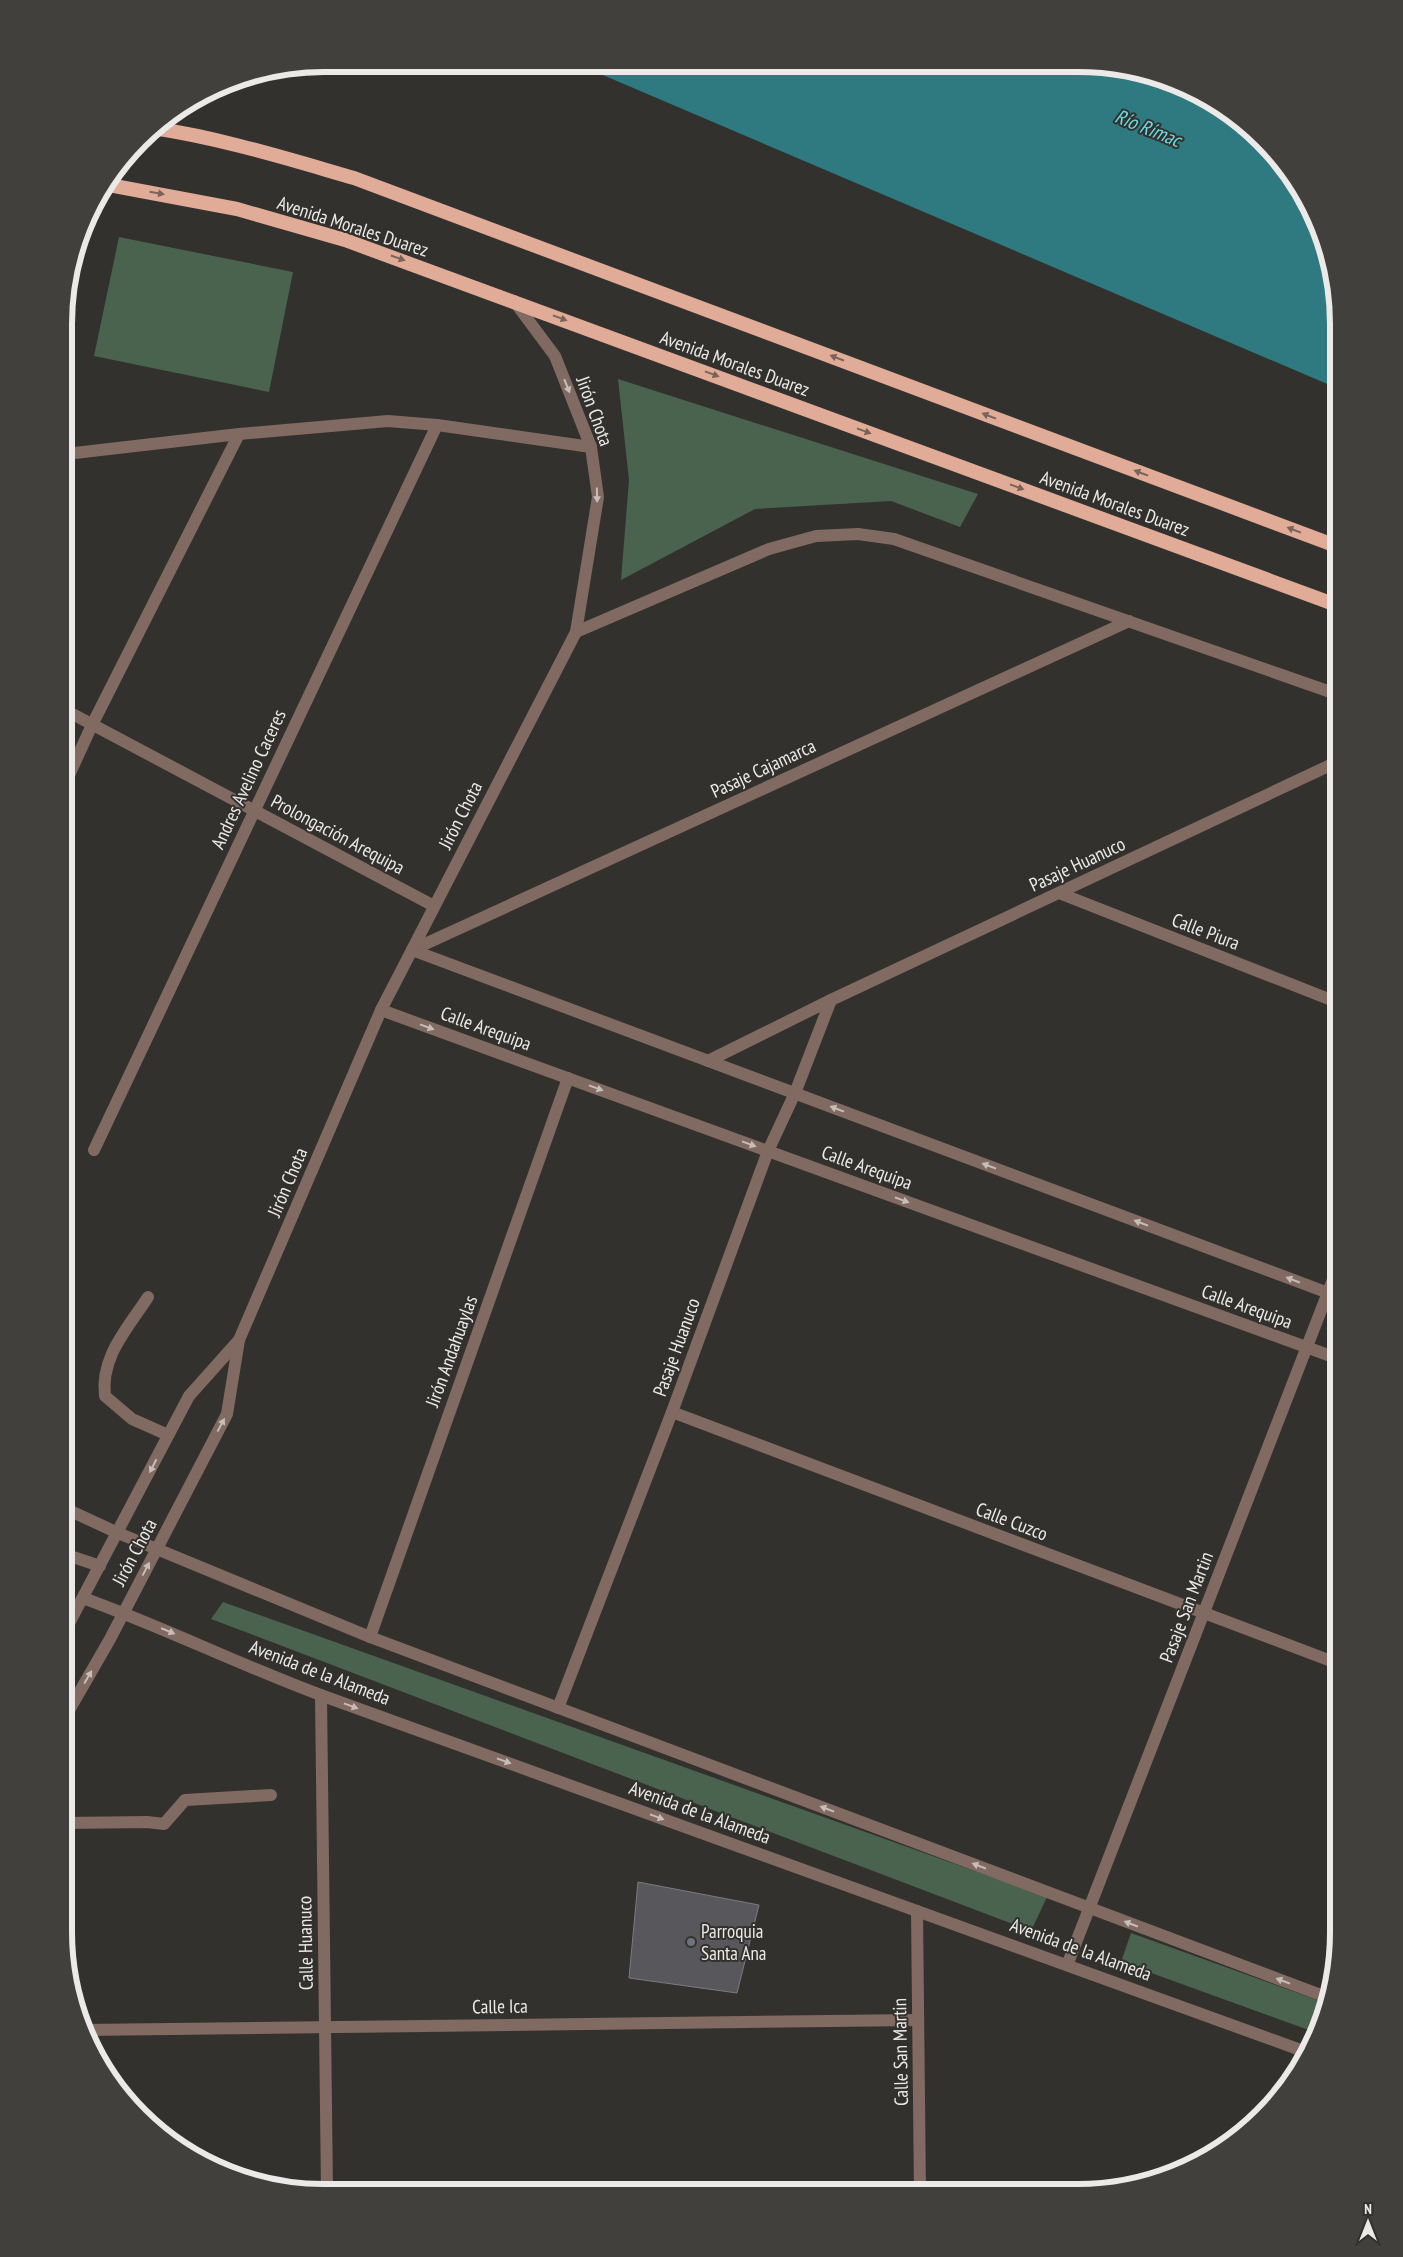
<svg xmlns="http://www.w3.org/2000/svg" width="1403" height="2257" viewBox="0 0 1403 2257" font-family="'PT Sans Narrow',sans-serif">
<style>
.green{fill:#49634f}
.water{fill:#2e7a80}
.building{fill:#58575c;stroke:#7b7b80}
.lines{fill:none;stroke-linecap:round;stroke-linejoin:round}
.service{stroke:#816a61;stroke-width:12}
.minor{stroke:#816a61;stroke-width:12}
.tertiary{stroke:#816a61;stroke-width:12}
.trunk{stroke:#e1ac97;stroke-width:14}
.oneway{fill:#796257}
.oneway2{fill:#c7bdb9}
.worship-dot{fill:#6b7280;stroke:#33312d;stroke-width:2}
.labels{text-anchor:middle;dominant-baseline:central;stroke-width:4;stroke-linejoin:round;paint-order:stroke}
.street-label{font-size:19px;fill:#eceae8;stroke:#33312d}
.poi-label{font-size:19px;fill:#eceae8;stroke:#33312d;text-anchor:start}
.water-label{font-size:20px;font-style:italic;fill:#69dbe4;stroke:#33312d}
.rim{fill:none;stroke:#eceae8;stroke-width:6}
</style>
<rect width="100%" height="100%" fill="#33312d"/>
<!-- green -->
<g class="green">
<path d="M119,237l174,35 -24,120 -175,-36z"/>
<path d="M618,379l360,115 -18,33 -69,-26 -136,8 -134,71 8,-100z"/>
<path d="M223,1602l824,295 -16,34 -820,-312z"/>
<path d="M1131,1933l197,71 -3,13 -8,16 -196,-71z"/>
</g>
<!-- water -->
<path class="water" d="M577,64l536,2 66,18 59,34 48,48 34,59 19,99v65z"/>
<!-- building -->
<path class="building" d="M638,1882l121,23 -22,88 -108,-15z"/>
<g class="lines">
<!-- service -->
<g class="service">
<path d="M148,1297c-20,31 -48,60 -43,99l27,23 36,16"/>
<path d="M64,1554l36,12"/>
<path d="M64,1823l83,-1 17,2 21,-24 86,-5"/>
</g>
<!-- minor -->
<g class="minor">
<path d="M66,454l173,-20 149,-13 49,4 154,22"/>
<path d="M576,632l193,-83 47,-13 42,-2 36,5 445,156"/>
<path d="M65,710l369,196"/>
<path d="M65,784l27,-59 147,-291"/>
<path d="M1059,893l280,110"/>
<path d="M412,950l927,347"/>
<path d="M412,950l717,-329"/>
<path d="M381,1010l958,349"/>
<path d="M708,1061l123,-61 508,-239"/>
<path d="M94,1150l343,-725"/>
<path d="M672,1412l667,252"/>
<path d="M64,1508l54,25"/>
<path d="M370,1637l198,-559"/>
<path d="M321,1695l6,496"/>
<path d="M558,1708l114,-296 96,-261 27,-58 36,-93"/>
<path d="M917,1911l3,282"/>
<path d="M1068,1963l271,-699"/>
<path d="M83,2030l835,-10"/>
</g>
<!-- tertiary -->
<g class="tertiary">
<path d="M118,1533l252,104 959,361"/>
<path d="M83,1598c83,30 161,69 243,99 327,119 655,234 980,355"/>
<path d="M64,1633l125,-237 50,-56"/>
<path d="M64,1719l46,-80 117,-225 12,-74 142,-330 195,-378 22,-135 -7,-50 -36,-91 -41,-55"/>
</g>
<!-- trunk -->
<g class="trunk">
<path d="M153,128c68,10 135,31 201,50l985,369"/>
<path d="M109,185l128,24 108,31 994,366"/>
</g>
</g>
<!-- one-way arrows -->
<defs><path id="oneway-solid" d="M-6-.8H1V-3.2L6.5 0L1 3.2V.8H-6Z" transform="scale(1.25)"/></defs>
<g class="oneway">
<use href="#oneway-solid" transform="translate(157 193) rotate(10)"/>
<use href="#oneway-solid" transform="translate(398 258) rotate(19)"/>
<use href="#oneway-solid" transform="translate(560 318) rotate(20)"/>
<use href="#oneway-solid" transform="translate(837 358) rotate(-159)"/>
<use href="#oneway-solid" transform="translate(712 374) rotate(20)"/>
<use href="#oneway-solid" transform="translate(989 416) rotate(-159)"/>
<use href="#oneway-solid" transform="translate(864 431) rotate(20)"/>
<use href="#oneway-solid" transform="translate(1141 473) rotate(-159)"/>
<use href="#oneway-solid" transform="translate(1017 487) rotate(20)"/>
<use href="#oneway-solid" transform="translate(1294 530) rotate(-159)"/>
</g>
<g class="oneway2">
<use href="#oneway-solid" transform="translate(567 386) rotate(68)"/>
<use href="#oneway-solid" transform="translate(597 495) rotate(89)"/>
<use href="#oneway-solid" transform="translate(427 1027) rotate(20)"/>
<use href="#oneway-solid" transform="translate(596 1088) rotate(20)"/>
<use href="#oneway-solid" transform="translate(837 1109) rotate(-159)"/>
<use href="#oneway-solid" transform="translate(749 1144) rotate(20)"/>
<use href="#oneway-solid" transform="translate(989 1166) rotate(-159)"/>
<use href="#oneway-solid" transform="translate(902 1200) rotate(20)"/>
<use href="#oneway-solid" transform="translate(1141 1223) rotate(-159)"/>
<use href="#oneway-solid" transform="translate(1293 1280) rotate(-159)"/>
<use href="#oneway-solid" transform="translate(221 1425) rotate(-62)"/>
<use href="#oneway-solid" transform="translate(153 1466) rotate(117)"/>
<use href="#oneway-solid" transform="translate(146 1569) rotate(-62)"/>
<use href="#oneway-solid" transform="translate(168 1631) rotate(23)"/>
<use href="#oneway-solid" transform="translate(88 1677) rotate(-60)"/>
<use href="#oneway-solid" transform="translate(351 1706) rotate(20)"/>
<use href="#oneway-solid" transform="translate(504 1761) rotate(20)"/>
<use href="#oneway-solid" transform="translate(827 1809) rotate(-159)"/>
<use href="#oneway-solid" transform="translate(657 1817) rotate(20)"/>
<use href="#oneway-solid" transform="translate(979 1866) rotate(-159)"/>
<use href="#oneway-solid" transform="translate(1131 1924) rotate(-159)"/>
<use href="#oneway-solid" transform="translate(1283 1981) rotate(-159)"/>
</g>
<!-- markers -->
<circle class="worship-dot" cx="691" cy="1942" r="5"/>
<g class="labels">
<!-- street labels -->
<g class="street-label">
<text transform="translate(353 226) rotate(18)">Avenida Morales Duarez</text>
<text transform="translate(735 363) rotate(20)">Avenida Morales Duarez</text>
<text transform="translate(595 411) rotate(70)">Jirón Chota</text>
<text transform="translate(1115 503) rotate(20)">Avenida Morales Duarez</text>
<text transform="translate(763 768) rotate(-25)">Pasaje Cajamarca</text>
<text transform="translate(248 779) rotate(-65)">Andres Avelino Caceres</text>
<text transform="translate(460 815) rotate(-63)">Jirón Chota</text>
<text transform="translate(338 834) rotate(28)">Prolongación Arequipa</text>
<text transform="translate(1077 864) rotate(-25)">Pasaje Huanuco</text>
<text transform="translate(1206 931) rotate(21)">Calle Piura</text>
<text transform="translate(486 1028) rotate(20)">Calle Arequipa</text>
<text transform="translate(867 1167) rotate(20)">Calle Arequipa</text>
<text transform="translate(287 1182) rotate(-67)">Jirón Chota</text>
<text transform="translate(1247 1306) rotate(20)">Calle Arequipa</text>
<text transform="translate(676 1347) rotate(-70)">Pasaje Huanuco</text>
<text transform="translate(451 1351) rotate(-70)">Jirón Andahuaylas</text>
<text transform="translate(1012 1521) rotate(21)">Calle Cuzco</text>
<text transform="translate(134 1552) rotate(-62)">Jirón Chota</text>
<text transform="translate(1186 1607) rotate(-69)">Pasaje San Martin</text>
<text transform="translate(320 1672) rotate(21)">Avenida de la Alameda</text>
<text transform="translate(700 1812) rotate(20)">Avenida de la Alameda</text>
<text transform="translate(305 1943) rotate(-91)">Calle Huanuco</text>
<text transform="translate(1081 1949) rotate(20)">Avenida de la Alameda</text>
<text transform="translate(500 2006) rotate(-1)">Calle Ica</text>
<text transform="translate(900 2052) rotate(-91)">Calle San Martin</text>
</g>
<!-- poi labels -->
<g class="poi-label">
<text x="701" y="1931">Parroquia<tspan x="701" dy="22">Santa Ana</tspan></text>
</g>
<!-- water labels -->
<g class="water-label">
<text transform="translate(1148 128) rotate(22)">Río Rímac</text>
</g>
</g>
<!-- crop -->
<path d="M0 0H1403V2257H0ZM324 72H1078A252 252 0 0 1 1330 324V1932A252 252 0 0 1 1078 2184H324A252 252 0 0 1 72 1932V324A252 252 0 0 1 324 72Z" fill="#42403c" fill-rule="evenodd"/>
<path class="rim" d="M324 72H1078A252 252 0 0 1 1330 324V1932A252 252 0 0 1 1078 2184H324A252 252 0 0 1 72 1932V324A252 252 0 0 1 324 72Z"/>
<!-- north arrow -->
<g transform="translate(1368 2222)" stroke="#33312d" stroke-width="4" paint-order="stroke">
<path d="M0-4L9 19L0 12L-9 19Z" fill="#eceae8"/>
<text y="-8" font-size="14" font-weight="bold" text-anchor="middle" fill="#eceae8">N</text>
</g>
</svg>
